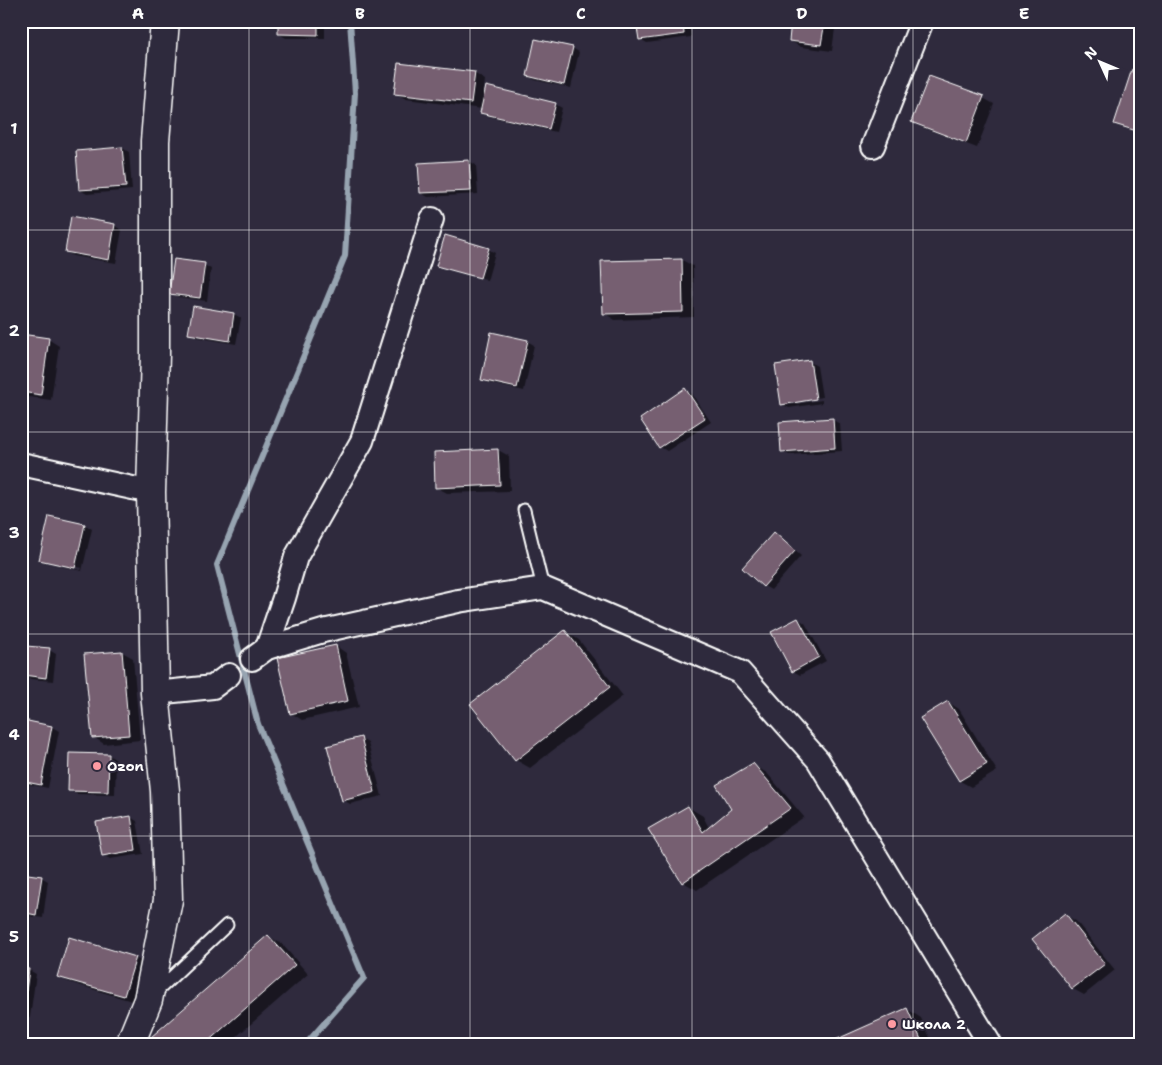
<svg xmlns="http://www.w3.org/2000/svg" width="1162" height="1065" viewBox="0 0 1162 1065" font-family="'Shantell Sans',sans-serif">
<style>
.shadow{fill:#0007}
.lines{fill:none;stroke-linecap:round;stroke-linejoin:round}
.stream{stroke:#97a4b1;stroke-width:6}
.building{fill:#765e71;stroke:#fff}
.service-casing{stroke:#fff;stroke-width:15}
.minor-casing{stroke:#fff;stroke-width:26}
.tertiary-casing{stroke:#fff;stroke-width:31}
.service{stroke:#2f2a3d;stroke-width:11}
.minor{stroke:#2f2a3d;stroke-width:22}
.tertiary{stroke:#2f2a3d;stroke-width:28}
.grid{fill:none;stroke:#fff;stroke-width:1;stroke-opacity:0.55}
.poi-dot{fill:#ff9aa2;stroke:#2f2a3d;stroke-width:2}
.labels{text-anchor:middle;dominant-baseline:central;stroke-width:4;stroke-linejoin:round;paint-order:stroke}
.poi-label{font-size:14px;font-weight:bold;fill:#fff;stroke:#2f2a3d;text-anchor:start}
.neatline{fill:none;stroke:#fff;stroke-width:2}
.grid-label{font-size:16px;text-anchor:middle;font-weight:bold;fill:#fff}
</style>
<rect width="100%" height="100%" fill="#2f2a3d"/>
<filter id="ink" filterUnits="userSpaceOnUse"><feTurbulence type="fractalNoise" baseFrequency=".02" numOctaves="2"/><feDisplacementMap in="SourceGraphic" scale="10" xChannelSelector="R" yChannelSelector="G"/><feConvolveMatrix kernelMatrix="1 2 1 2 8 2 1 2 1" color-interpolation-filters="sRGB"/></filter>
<g filter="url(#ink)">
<!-- shadow -->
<g class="shadow">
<path d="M279,21h46v17h-39l-7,-4z"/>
<path d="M637,21h52l2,16 -44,6 -7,-4z"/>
<path d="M792,21h44l-4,30 -31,-4 -11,-6z"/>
<path d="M572,48l7,4 -8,36 -36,-8 -7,-4z"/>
<path d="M474,73l11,7 -2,17 72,7 7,4 -6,24 -68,-16 -7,-4 1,-3 -76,-10 -11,-6z"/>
<path d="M1141,73v60l-19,-6 -7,-4z"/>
<path d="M983,98l11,6 -17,44 -53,-20 -11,-6z"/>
<path d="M122,148l7,4 3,38 -45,4 -7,-4 -3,-38z"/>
<path d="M469,161l7,4 2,29 -50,3 -7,-4z"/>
<path d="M72,218l43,8 7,4 -6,33 -43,-7 -7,-4z"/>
<path d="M488,249l7,4 -8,28h-2l1,-2 -43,-13v2l-6,-3z"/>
<path d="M682,260l11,6 1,51 -79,3 -11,-7z"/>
<path d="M204,265l7,4 -4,32 -29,-4 -7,-4z"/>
<path d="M194,307l40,7 7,4 -5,26 -40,-7 -7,-4z"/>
<path d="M21,336l27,3 11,7 -8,54 -30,-4z"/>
<path d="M527,341l7,4 -10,46 -35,-8 -7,-4z"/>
<path d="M810,362l7,4 5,31 -35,6v2l35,-5v3l-33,5 -7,-4z"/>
<path d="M685,390l7,4 19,28 -44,29 -7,-4z"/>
<path d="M833,420l7,4 2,27 -53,4 -7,-4z"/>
<path d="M498,450l11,6 1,35 -63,2 -11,-6z"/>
<path d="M21,483l6,3 -6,27z"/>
<path d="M49,517l36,8 7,4 -10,42 -36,-8 35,7 1,-2 -36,-8v3l-6,-4z"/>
<path d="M774,534l7,4 20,18 -30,34 -7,-4 -20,-18z"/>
<path d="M798,619l7,4 21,38 -26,14 -7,-4z"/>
<path d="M565,631l14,9 44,56 -93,72 -14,-8z"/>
<path d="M336,646l10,7 13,54 -57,13 -11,-7z"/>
<path d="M49,650l7,4 -3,27 -22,-2 -7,-4z"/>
<path d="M122,652l11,6 7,82 -36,4 -11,-7z"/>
<path d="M948,702l11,7 38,62 -26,16 -11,-6 -38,-63z"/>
<path d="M52,727l7,4 -11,57 -27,-5v-49z"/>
<path d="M361,739l7,4 14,53 -32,8 -7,-4z"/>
<path d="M109,755l7,5 -1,35 -39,-1 -7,-4z"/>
<path d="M753,765l14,8 37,44 -107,73 -14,-8 5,-75 15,9 6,12 23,-19z"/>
<path d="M130,817l7,4 6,33 -33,5 -7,-4z"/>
<path d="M21,874l20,3 7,4 -5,37 -22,-3z"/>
<path d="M1065,915l11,6 39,49 -31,25 -11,-6 -39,-50z"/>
<path d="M268,936l14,8 26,30 -80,70h-83z"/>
<path d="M135,958l11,6 -11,38 -66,-20 -11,-6z"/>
<path d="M21,969l8,1 7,4 -6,43 -9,-2z"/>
<path d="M907,1009l14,9 12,26h-95z"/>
</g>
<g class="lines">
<!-- stream -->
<path class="stream" d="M306,1044l58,-66 -106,-254 -41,-159 128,-309 10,-163 -5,-72"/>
</g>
<!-- building -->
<g class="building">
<path d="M278,21h40v14l-40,-1z"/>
<path d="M636,21h47l1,13 -45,6z"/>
<path d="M791,21h34l-4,24 -32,-4z"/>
<path d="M535,39l38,8 -9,38 -37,-9z"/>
<path d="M398,63l77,9 -4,31 -77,-9z"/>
<path d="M1132,69l9,3 -1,60 -26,-8z"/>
<path d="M929,76l55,20 -18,47 -55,-21z"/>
<path d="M486,86l70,17 -7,26 -69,-16z"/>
<path d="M122,147l4,40 -47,3 -3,-39z"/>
<path d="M469,160l2,31 -51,2 -2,-30z"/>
<path d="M71,216l44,8 -6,36 -44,-8z"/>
<path d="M445,235l44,13 -9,30 -44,-12z"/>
<path d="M174,259l31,4 -5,35 -31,-4z"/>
<path d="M682,259l1,53 -80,2 -2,-53z"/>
<path d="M193,306l41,7 -4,28 -42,-7z"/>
<path d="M491,332l37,8 -11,48 -36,-8z"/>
<path d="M21,334l28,4 -8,57 -20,-3z"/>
<path d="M810,360l6,39 -35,6 -6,-40z"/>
<path d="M685,388l20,30 -46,30 -19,-29z"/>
<path d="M833,418l2,30 -54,4 -2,-30z"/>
<path d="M498,449l2,36 -65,3 -1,-36z"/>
<path d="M49,516l36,8 -10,44 -36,-8z"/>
<path d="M774,532l21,19 -32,36 -21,-19z"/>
<path d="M798,618l21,39 -27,15 -21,-40z"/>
<path d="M565,630l45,57 -95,74 -45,-57z"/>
<path d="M336,645l12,56 -58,13 -13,-56z"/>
<path d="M26,646l24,2 -4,30 -23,-3z"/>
<path d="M122,651l7,84 -37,3 -8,-84z"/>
<path d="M948,701l39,63 -28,17 -39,-63z"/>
<path d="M23,720l29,6 -11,59 -20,-4v-54z"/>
<path d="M361,737l14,55 -33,9 -15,-55z"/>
<path d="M69,753l40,1 -1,38 -40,-1z"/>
<path d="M753,763l38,45 -109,75 -34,-54 40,-23 15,26 28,-23 -15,-24z"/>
<path d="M131,816l5,34 -34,6 -6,-34z"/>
<path d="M21,873l21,3 -6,39 -15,-3z"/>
<path d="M1065,913l40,51 -33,25 -40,-50z"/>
<path d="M268,935l27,30 -90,79h-62z"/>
<path d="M69,937l67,20 -12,39 -67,-19z"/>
<path d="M21,968l8,1 -6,44h-2z"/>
<path d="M907,1008l16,36h-87l-1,-4z"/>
</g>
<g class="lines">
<!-- service casing -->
<g class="service-casing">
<g id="service">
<path d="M524,510l19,78"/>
<path d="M154,994l73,-69"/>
</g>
</g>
<!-- minor casing -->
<g class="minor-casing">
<g id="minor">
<path d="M873,146l49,-125"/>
<path d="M21,464l130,28"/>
<path d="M267,648l17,-50 12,-41 66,-116 70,-222"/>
<path d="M252,659l15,-11 56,-17 135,-30 85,-13 197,84 78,88 172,284"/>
<path d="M155,693l58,-6 16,-12"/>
</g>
</g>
<!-- tertiary casing -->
<g class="tertiary-casing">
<path id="tertiary" d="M130,1044l18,-44 20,-100 -3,-109 -10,-98 -4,-201 4,-138v-213l10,-120"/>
</g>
<!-- service -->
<use href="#service" class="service"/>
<!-- minor -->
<use href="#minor" class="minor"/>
<!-- tertiary -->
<use href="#tertiary" class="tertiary"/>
</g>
</g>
<!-- grid -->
<path class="grid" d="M249,21v1023M470,21v1023M692,21v1023M913,21v1023M21,230h1120M21,432h1120M21,634h1120M21,836h1120"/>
<!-- markers -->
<g class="poi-dot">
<circle cx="97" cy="766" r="5"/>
<circle cx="892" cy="1024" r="5"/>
</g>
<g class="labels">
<!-- poi labels -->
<g class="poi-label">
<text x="107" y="766">Ozon</text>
<text x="902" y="1024">Школа 2</text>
</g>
</g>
<!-- margin -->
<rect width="1162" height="1065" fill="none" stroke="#2f2a3d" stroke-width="55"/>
<!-- north arrow -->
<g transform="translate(1100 62) rotate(314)" stroke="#2f2a3d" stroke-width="4" paint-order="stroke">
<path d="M0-4L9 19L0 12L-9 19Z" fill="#ffffff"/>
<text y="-8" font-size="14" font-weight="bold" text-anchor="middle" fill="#ffffff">N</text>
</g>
<rect x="28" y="28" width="1106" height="1010" class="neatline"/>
<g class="grid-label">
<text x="138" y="19">A</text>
<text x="360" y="19">B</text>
<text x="581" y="19">C</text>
<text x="802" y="19">D</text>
<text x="1024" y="19">E</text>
<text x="14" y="134">1</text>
<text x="14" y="336">2</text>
<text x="14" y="538">3</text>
<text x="14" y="740">4</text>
<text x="14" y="942">5</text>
</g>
</svg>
